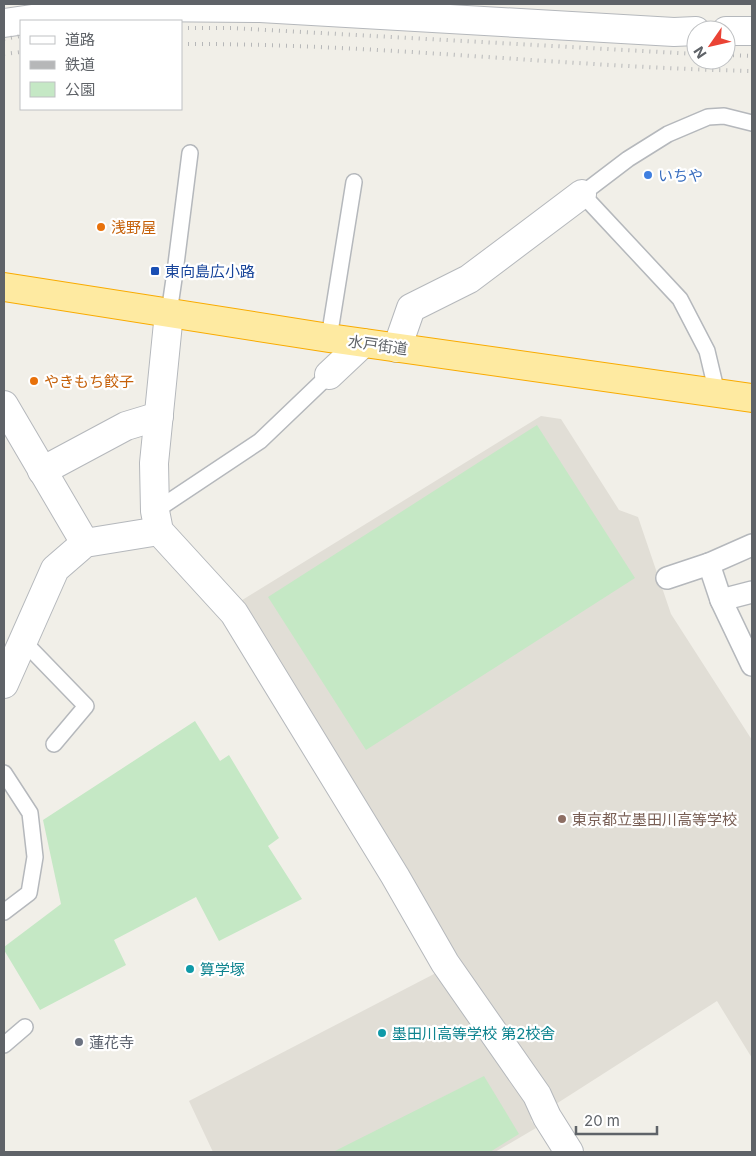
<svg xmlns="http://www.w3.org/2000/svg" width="756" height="1156" viewBox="0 0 756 1156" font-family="Inter,'Noto Sans JP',sans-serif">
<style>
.education{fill:#e1ded6}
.green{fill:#c5e8c5}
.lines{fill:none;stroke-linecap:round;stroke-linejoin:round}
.service-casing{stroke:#b5b8bc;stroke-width:18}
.pedestrian-casing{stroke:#b5b8bc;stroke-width:24}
.minor-casing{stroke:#b5b8bc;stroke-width:30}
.trunk-casing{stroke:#f9ab00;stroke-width:30}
.service{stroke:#fff;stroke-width:15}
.pedestrian{stroke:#fff;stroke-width:21}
.minor{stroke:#fff;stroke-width:28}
.trunk{stroke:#feeaa1;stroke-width:28}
.rail{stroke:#b6b7b8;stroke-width:4;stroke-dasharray:1 6;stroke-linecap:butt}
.shop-dot{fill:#3f7fe0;stroke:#fff;stroke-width:2}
.food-dot{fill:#e8710a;stroke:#fff;stroke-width:2}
.transit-dot{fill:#1a4fb4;stroke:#fff;stroke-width:2}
.education-dot{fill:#8d6e63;stroke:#fff;stroke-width:2}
.culture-dot{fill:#0f9aa8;stroke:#fff;stroke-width:2}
.worship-dot{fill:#6b7280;stroke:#fff;stroke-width:2}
.labels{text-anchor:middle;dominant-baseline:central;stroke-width:4.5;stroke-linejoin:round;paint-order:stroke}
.shop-label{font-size:15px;fill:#366cbe;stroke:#fff;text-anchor:start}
.food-label{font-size:15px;fill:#c56008;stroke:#fff;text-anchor:start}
.transit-label{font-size:15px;fill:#164399;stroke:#fff;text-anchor:start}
.street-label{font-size:15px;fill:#5f6368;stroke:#fff}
.education-label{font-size:15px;fill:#785e54;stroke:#fff;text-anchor:start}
.culture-label{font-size:15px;fill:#0d838f;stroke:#fff;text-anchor:start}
.worship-label{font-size:15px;fill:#5b616d;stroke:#fff;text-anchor:start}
</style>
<rect width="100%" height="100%" fill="#f1efe8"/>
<!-- education -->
<path class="education" d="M541,416l20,3 58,91 19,7 33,97 81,126v318l-35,-57 -186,119 5,8 -41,24h-282l-24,-51 272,-141 -41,-61 -181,-297z"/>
<!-- green -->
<g class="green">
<path d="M537,425l98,153 -269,172 -98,-153z"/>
<path d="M195,721l25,40 9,-6 50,83 -11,8 34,53 -83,42 -23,-44 -82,43 12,25 -86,45 -36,-60v-3l57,-43 -18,-84z"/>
<path d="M484,1076l35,58 -29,18h-157z"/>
</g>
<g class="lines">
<!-- service casing -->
<g class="service-casing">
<g id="service">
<path d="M169,313l6,-41 15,-119"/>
<path d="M329,338l25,-156"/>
<path d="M717,393l-10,-42 -27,-52 -98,-105 46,-35 40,-25 40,-17 16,-1 28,7"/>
<path d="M155,511l105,-70 69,-66"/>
<path d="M23,641l63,65 -32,38"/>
<path d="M4,773l26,40 5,44 -6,36 -25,19"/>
<path d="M4,1045l21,-18"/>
</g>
</g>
<!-- pedestrian casing -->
<g class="pedestrian-casing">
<g id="pedestrian">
<path d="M709,564l12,36 31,65"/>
<path d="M667,578l42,-14 43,-19"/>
<path d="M721,600l31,-8"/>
</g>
</g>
<!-- minor casing -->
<g class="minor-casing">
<g id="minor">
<path d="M4,23l91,-13 39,-3 126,1 414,24 22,-1"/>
<path d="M726,31h26"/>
<path d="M169,313l-15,150 1,48 4,20 75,82 161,263 50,87 92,132 10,22 22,35"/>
<path d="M397,348l14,-40 58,-29 113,-85"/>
<path d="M329,375l34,-32"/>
<path d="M4,405l81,138"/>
<path d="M42,471l84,-45 33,-10"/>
<path d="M4,684l51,-115 30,-26 74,-12"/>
</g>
</g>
<!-- trunk casing -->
<g class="trunk-casing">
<path id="trunk" d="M4,287l325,51 423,60"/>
</g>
<!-- service -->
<use href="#service" class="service"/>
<!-- pedestrian -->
<use href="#pedestrian" class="pedestrian"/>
<!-- minor -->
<use href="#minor" class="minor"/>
<!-- trunk -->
<use href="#trunk" class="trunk"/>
<!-- rail -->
<g class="rail">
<path d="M181,28h50l465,26"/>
<path d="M4,39l17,-3"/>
<path d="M181,44c191,-1 381,23 571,27"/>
<path d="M4,54l17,-2"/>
<path d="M726,55l26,1"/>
</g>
</g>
<!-- markers -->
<circle class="shop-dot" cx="648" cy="175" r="5"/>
<g class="food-dot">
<circle cx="101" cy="227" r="5"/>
<circle cx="34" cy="381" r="5"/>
</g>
<rect class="transit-dot" x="150" y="266" width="10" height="10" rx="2.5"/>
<circle class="education-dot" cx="562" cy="819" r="5"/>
<g class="culture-dot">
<circle cx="190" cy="969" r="5"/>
<circle cx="382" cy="1033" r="5"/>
</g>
<circle class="worship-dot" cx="79" cy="1042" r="5"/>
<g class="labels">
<!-- shop labels -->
<g class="shop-label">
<text x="658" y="175">いちや</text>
</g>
<!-- food labels -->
<g class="food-label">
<text x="111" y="227">浅野屋</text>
<text x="44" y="381">やきもち餃子</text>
</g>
<!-- transit labels -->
<g class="transit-label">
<text x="165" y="271">東向島広小路</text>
</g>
<!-- street labels -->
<g class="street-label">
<text transform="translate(378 345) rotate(8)">水戸街道</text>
</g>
<!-- education labels -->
<g class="education-label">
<text x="572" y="819">東京都立墨田川高等学校</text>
</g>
<!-- culture labels -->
<g class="culture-label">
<text x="200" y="969">算学塚</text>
<text x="392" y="1033">墨田川高等学校 第2校舎</text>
</g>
<!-- worship labels -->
<g class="worship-label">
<text x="89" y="1042">蓮花寺</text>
</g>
</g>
<!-- border -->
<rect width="756" height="1156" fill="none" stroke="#5f6368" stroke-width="10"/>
<!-- legend -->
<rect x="20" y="20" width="162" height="90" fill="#ffffff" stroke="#bfc1c3"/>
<rect x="30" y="36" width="25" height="8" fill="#ffffff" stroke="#bfc1c3"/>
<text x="65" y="45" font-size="15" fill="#5f6368">道路</text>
<rect x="30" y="61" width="25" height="8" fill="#b6b7b8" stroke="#bfc1c3"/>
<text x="65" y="70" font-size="15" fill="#5f6368">鉄道</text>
<rect x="30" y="82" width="25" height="15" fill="#c5e8c5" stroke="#bfc1c3"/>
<text x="65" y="95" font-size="15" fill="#5f6368">公園</text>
<!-- north arrow -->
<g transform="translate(711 45) rotate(236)"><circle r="24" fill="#ffffff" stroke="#bfc1c3"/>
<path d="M0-4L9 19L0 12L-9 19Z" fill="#ea4335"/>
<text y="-8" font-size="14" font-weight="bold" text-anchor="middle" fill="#5f6368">N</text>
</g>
<!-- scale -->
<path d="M576 1126v8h81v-8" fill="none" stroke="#5f6368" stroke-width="2.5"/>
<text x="584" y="1126" font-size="15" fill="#5f6368" stroke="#ffffff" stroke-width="4" paint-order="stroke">20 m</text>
</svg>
